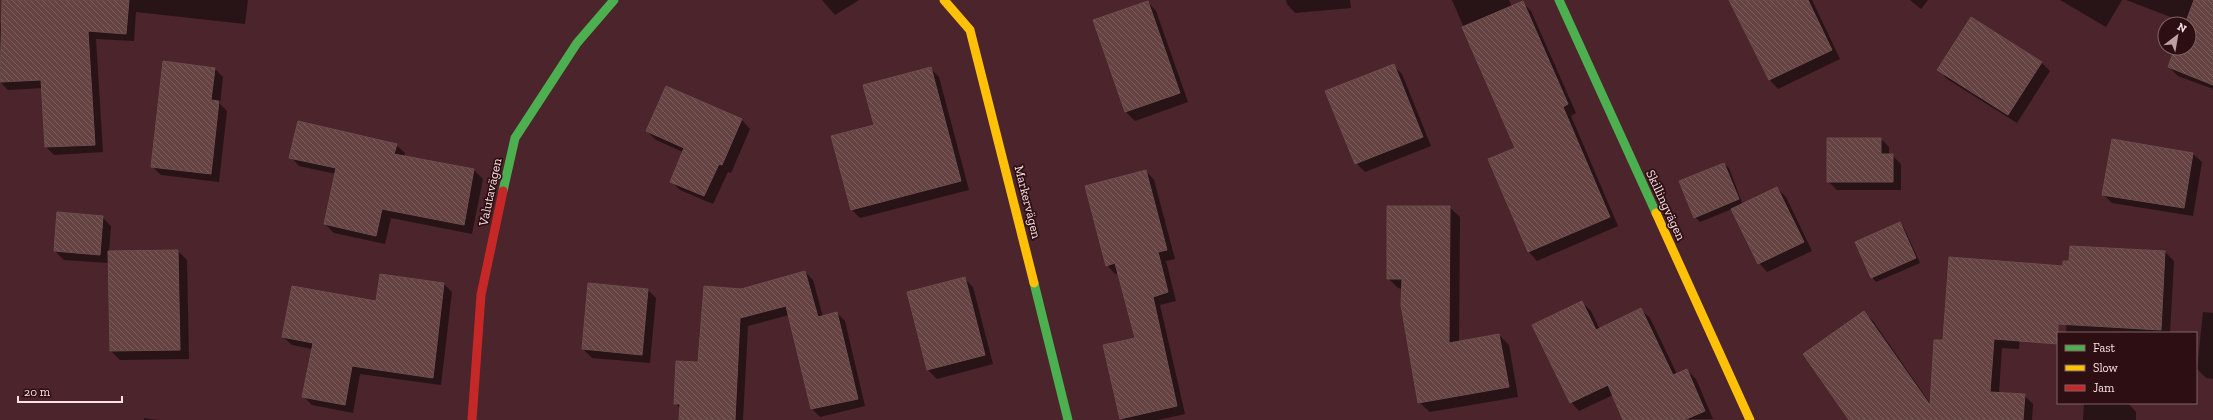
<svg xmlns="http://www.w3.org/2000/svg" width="2213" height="420" viewBox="0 0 2213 420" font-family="'Zilla Slab',serif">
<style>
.shadow{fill:#0007}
.building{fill:url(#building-back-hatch);stroke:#6c4d4d}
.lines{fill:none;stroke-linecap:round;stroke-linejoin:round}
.fast{stroke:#4caf50;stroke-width:9}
.slow{stroke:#ffc107;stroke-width:9}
.jam{stroke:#c62828;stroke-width:9}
.labels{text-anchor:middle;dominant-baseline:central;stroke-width:3.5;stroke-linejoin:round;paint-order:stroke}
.street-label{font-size:13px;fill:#fce1e2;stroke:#2d0f13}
</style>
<defs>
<pattern id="building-back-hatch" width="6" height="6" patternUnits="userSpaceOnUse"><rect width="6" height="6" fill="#654342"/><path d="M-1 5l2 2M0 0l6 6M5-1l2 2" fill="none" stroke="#7c5e5d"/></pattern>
</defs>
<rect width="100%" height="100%" fill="#4b242c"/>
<!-- shadow -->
<g class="shadow">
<path d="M3,0h245l-3,24 -109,-12 -2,29 -38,-2 7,113 -49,3 -8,-8 -3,-59 -35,2 -8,-8v-52z"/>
<path d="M822,0h37l-24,15z"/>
<path d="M1286,0h64l1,8 -56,5 -8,-9z"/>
<path d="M1452,0h57l3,7 10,-5 9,9 45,102 -5,3 47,110 -81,35 -8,-9 -40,-92 27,-12z"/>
<path d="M1730,0h82l28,59 -62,30 -8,-9z"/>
<path d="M1910,0h18l-7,9z"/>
<path d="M2060,0h62l-16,27z"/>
<path d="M2126,0h87v89l-35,-13 -9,-9 8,-19h12v-24z"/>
<path d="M1148,2l8,9 32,91 -53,19 -9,-9 -31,-91z"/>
<path d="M1972,18l70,45 8,8 -33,52 -70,-44 -8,-9z"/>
<path d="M1393,65l9,9 29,72 -66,26 -9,-9z"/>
<path d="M214,68l9,9 -3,27 7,7 -8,71 -58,-7 -9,-9z"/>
<path d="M930,68l9,9 30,113 -109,28 -9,-9 24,-83z"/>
<path d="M742,120l8,9 -19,44 -3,-1 -15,32 -33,-14 -9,-9 12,-29 -27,-12 -9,-9z"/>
<path d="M1881,139l8,8v8h3l9,9v26h-64l-9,-9z"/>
<path d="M396,145l9,8 -1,4 70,13 9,9 -11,55 -81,-16 -6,26 -51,-11 -9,-9 11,-50 -37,-8 -8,-9z"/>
<path d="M2193,154l9,8 -9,54 -81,-13 -9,-9z"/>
<path d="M1724,164l5,4 14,37 34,-17 9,9 26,54 -45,21 -8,-9 -27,-54 -32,13 -5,-5z"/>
<path d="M1146,171l8,9 21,79 -9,2 10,40 -16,4 25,109 -27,6h-35l-2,-2 15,-80 -17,-65 -4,1 -8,-9z"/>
<path d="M1449,207l11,10 -1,125 40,-7 10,10 9,52 -88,15 -11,-10 -16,-113 -5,-1 -10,-10z"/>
<path d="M102,217l9,9 -2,26 69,-1 9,9 2,99 -69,1 -9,-9 -2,-88 -45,-3 -9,-9z"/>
<path d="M1900,223l4,5 16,35 -44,19 -4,-5z"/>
<path d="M2071,247l94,5 9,9 -4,72h-104z"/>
<path d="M805,272l8,8 10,37 14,-4 8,8 20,85 -45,11 -8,-8 -23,-94 -41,11 -5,94h-63l1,-11 -6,-6 66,-113z"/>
<path d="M2024,272l-5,77 -17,-1 -3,45 25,2 9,9 -1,16h-182l14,-108 9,9 59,85 11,-65z"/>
<path d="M381,275l63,9 8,8 -11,93 -81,-11 -7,39 -41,-8 -8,-8 8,-48 -20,-4 -9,-8 94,-35z"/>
<path d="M964,278l9,9 20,77 -56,15 -9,-9 -20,-77z"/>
<path d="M648,290l8,8 -6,65 -58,-5 -9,-9z"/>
<path d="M1582,302l9,9 9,19 41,-20 9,8 27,56 10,-4 9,9 17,40 -89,1 -11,-25 -34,16 -8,-9z"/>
<path d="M2203,312l10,1v66l-7,-1 -9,-9z"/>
<path d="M2084,403h44l8,9v8h8h-61z"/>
<path d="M144,418l14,2h-14z"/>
</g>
<!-- building -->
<g class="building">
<path d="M2,0h127l-3,34 -38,-3 7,114 -50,2 -4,-67 -41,2z"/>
<path d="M1729,0h79l24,50 -63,30z"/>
<path d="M2194,0h19v85l-45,-18 7,-19h14v-24h-4z"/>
<path d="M1148,1l32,92 -55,19 -32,-92z"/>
<path d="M1523,1l45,103 -5,3 47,110 -82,35 -40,-93 27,-11 -53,-121z"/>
<path d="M1971,17l71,45 -34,53 -71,-45z"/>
<path d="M163,61l52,7 -4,32 8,1 -8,73 -60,-7z"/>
<path d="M1394,64l29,73 -68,27 -30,-73z"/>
<path d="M931,67l30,114 -110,29 -20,-74 43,-11 -11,-40z"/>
<path d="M666,86l76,33 -20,46 -3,-1 -15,32 -34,-14 14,-34 -38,-17z"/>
<path d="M298,121l99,23 -3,10 80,15 -10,56 -82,-16 -6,27 -52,-12 12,-56 -47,-10z"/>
<path d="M1827,138h54v16h12v28h-66z"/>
<path d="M2112,139l81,14 -9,55 -82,-13z"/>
<path d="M1724,163l15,36 -45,19 -15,-37z"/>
<path d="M1146,170l21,80 -9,2 10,40 -15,5 24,109 -57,13 -17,-74 32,-7 -20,-75 -9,3 -21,-80z"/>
<path d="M1777,187l27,55 -46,22 -27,-55z"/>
<path d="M1387,206h63l-1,137 50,-9 10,53 -91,16 -17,-98 1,-26h-15z"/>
<path d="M57,212l46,4 -3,39 -46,-4z"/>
<path d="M1900,222l16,36 -45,20 -16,-36z"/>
<path d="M2070,246l95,5 -4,79 -103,-6v20l-64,-5 -4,53 35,2 -2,26h-174l-46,-66 61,-43 66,94 4,-65h9l6,-83 114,9v-5h6z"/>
<path d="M178,250l2,100 -70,1 -2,-100z"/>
<path d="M805,271l13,46 19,-5 21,87 -47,10 -25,-103 -46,12 -5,102h-56l1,-16h-6l2,-43 22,1 6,-76 37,3z"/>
<path d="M380,274l64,9 -11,95 -81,-12 -7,39 -43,-8 11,-54 -31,-6 10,-51 84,15z"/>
<path d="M965,277l20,78 -58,15 -20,-78z"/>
<path d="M588,283l60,6 -6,66 -60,-6z"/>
<path d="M1582,301l14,29 45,-22 32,67 14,-6 18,42 -21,9h-61l-15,-35 -38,18 -38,-78z"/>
</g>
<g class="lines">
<!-- fast -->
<g class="fast">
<path d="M1559,0l97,213"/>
<path d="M503,191l12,-53 62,-95 37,-43"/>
<path d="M1034,283l34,137"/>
</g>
<!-- slow -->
<g class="slow">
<path d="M944,0l26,30 64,253"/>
<path d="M1656,213l94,207"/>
</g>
<!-- jam -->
<path class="jam" d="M472,420l9,-125 22,-104"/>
</g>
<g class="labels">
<!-- street labels -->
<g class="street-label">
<text transform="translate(490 192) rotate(-78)">Valutavägen</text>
<text transform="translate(1028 202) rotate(76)">Markervägen</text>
<text transform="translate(1666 205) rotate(65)">Skillingvägen</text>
</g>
</g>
<!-- legend -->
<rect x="2057" y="332" width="140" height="72" fill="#2d0f13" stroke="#806366"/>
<rect x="2065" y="345" width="20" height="6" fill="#4caf50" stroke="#806366"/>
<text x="2093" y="352" font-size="12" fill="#fce1e2">Fast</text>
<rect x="2065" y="365" width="20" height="6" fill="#ffc107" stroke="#806366"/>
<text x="2093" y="372" font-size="12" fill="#fce1e2">Slow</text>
<rect x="2065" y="385" width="20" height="6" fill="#c62828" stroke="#806366"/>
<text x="2093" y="392" font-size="12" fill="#fce1e2">Jam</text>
<!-- north arrow -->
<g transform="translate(2177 36) rotate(31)"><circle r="19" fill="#2d0f13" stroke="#806366"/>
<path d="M0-3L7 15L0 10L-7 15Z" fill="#be9fa2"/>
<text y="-6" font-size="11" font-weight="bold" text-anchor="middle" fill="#fce1e2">N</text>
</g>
<!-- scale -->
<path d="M18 396v6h104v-6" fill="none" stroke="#fce1e2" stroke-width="2"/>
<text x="24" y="396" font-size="12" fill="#fce1e2" stroke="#2d0f13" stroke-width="3" paint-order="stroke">20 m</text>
</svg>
